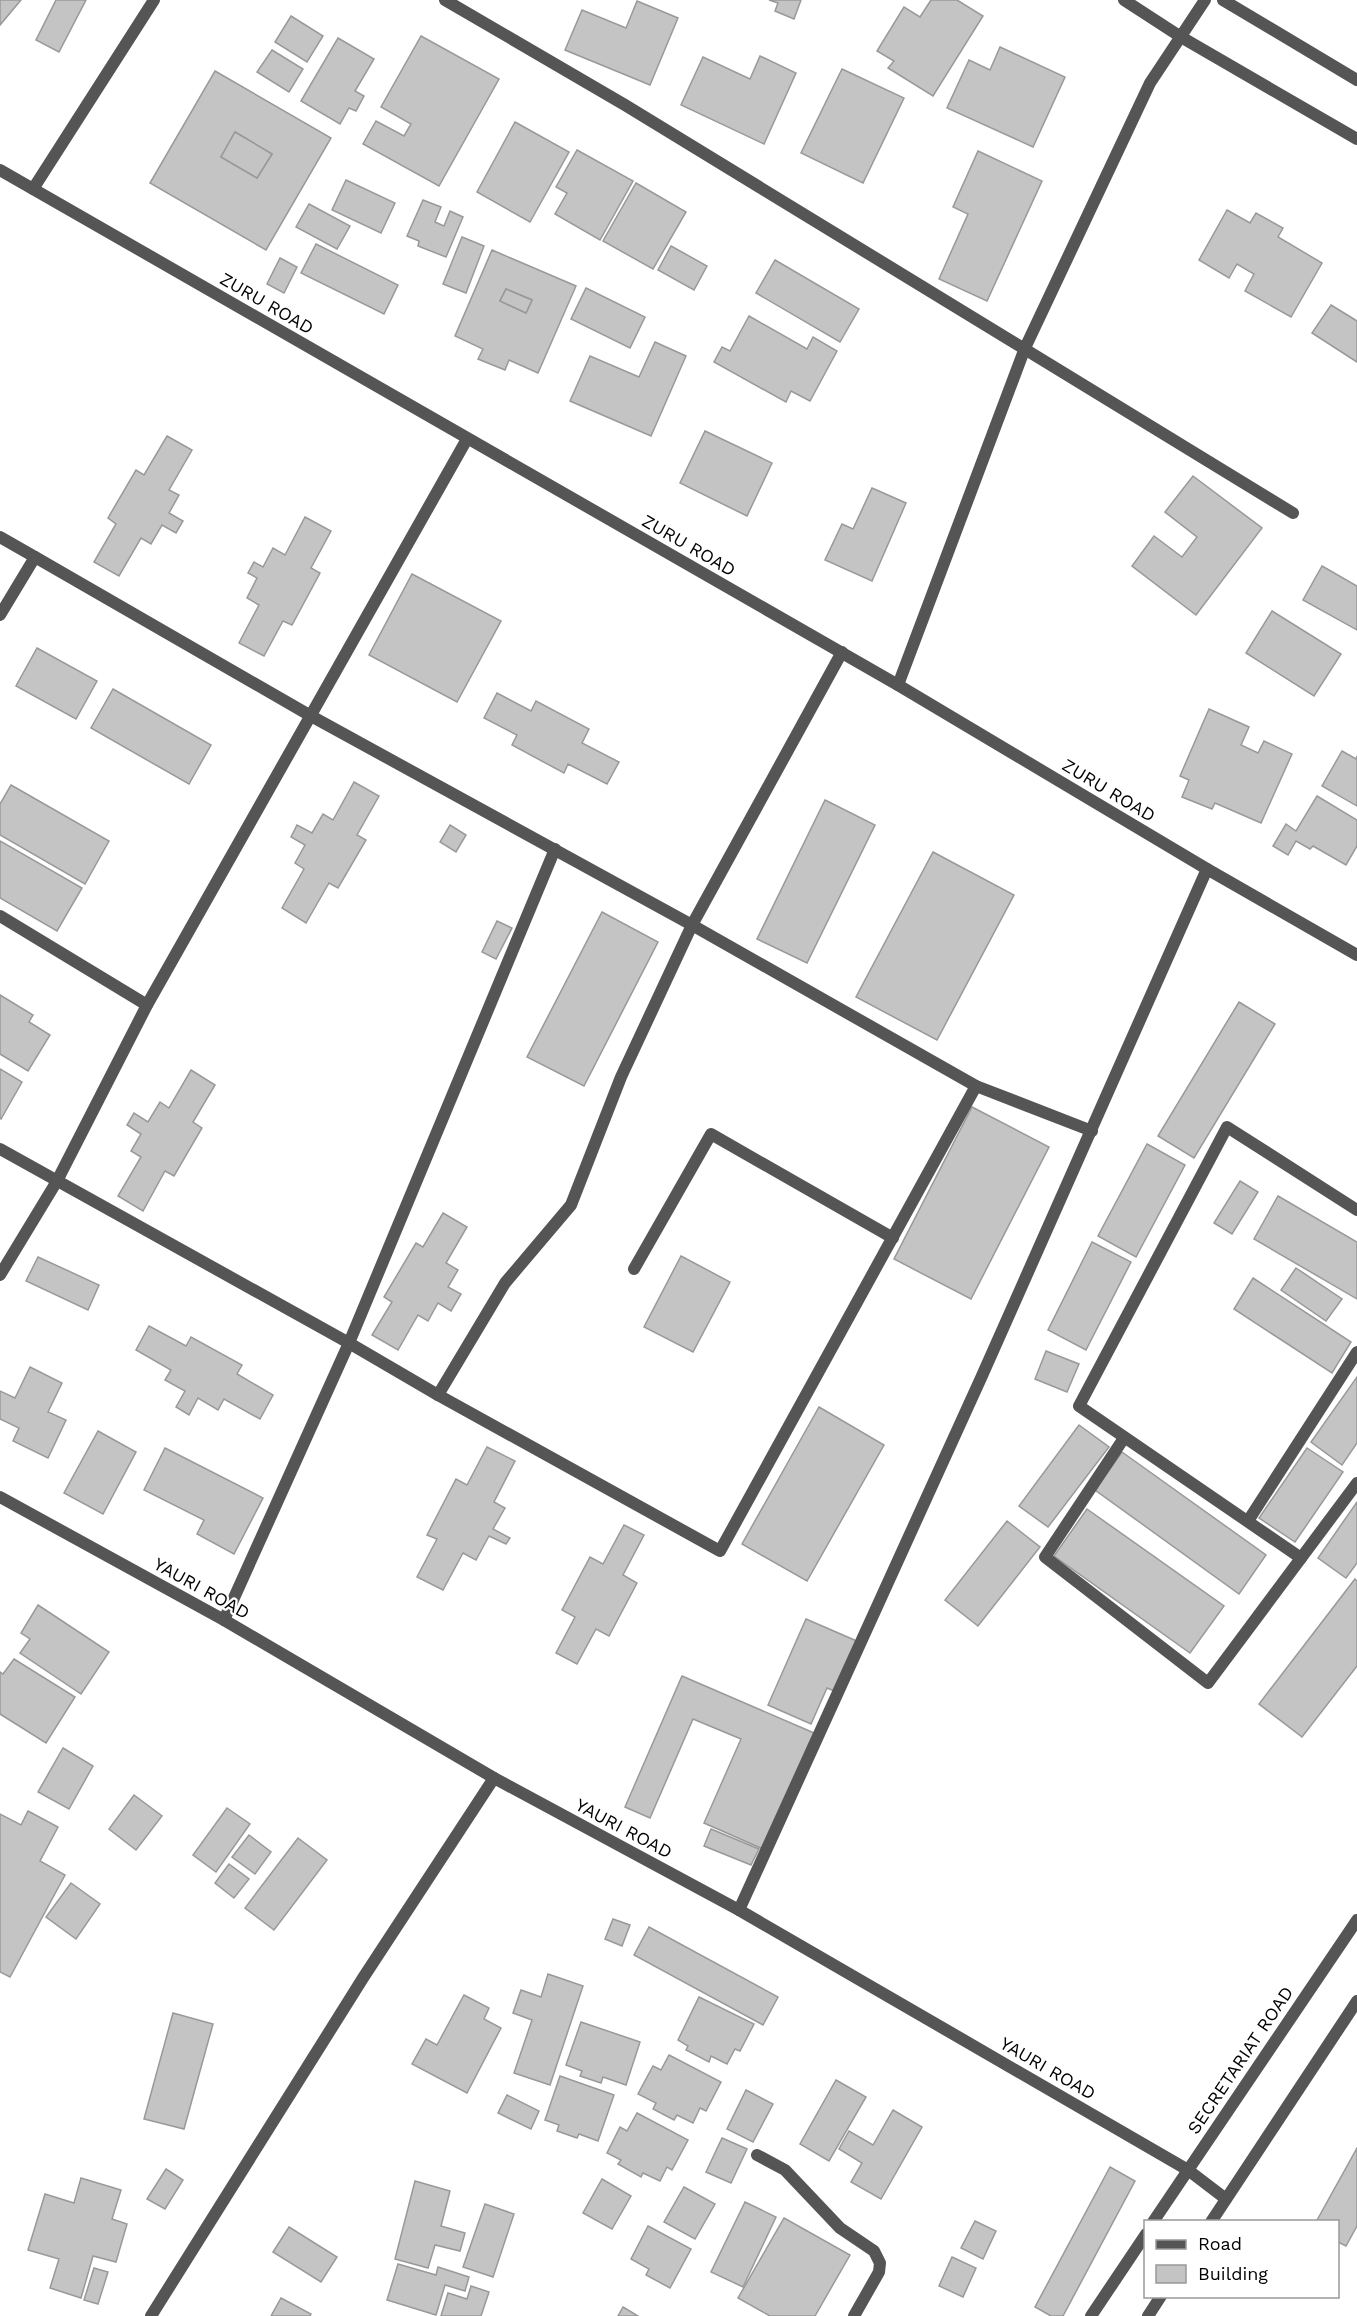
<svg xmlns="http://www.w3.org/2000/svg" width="1357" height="2316" viewBox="0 0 1357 2316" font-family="'Work Sans',sans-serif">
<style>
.building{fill:#c4c4c4;stroke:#999;stroke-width:1.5;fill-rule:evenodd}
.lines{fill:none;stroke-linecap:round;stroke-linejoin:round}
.service{stroke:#555;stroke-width:12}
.minor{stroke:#555;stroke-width:12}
.labels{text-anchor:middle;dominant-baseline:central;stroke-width:4.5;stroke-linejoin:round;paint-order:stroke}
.street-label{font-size:18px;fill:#000;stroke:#fff}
</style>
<rect width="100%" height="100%" fill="#fff"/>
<!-- building -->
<g class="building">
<path d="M0,0h21l-21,25z"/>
<path d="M56,0h30l-27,52 -23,-12z"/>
<path d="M769,0h32l-7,19 -19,-8 3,-8z"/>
<path d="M931,0h26l26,16 -50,80 -45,-28 6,-7 -17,-10 27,-44 16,10z"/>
<path d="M637,1l41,17 -28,67 -85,-35 17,-40 44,18z"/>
<path d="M291,16l32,20 -16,26 -32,-20z"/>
<path d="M421,36l78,43 -60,107 -76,-42 13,-23 28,15 7,-12 -30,-17z"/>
<path d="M338,38l36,21 -19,32 9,5 -8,15 -7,-3 -9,16 -39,-23z"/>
<path d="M1000,47l65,30 -32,70 -86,-39 22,-48 21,10z"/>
<path d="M272,50l31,19 -14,23 -32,-20z"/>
<path d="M760,56l36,17 -32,71 -83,-39 22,-48 47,22z"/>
<path d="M842,69l62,29 -41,85 -62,-30z"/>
<path d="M215,71l116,67 -65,112 -116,-67zM235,132l37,22 -15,24 -36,-21z"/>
<path d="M515,122l54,30 -39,70 -53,-30z"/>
<path d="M235,132l37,22 -15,24 -36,-21z"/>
<path d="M577,150l56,31 -33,59 -45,-26 12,-21 -11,-6z"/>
<path d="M978,151l64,30 -55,120 -48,-22 29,-65 -15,-7z"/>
<path d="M346,180l49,23 -14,30 -49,-23z"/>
<path d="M636,183l50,29 -33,57 -50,-28z"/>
<path d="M423,200l18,7 -6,15 9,4 6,-15 13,6 -17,40 -28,-11 1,-5 -12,-5z"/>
<path d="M309,204l41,22 -13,23 -41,-22z"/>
<path d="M1227,210l23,13 6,-10 27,15 -5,9 44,26 -31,54 -46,-26 9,-17 -17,-10 -8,14 -30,-18z"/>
<path d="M462,237l22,9 -18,47 -23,-9z"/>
<path d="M316,244l82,41 -14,29 -83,-41z"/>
<path d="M671,246l36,20 -13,24 -36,-20z"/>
<path d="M492,250l84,36 -38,87 -29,-13 -4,10 -27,-11 5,-10 -28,-13zM506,289l26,11 -6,13 -26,-12z"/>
<path d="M280,258l17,9 -13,26 -17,-9z"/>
<path d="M775,260l84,49 -19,33 -84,-49z"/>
<path d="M586,288l59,29 -15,31 -59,-29z"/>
<path d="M506,289l26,11 -6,13 -26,-12z"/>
<path d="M1331,305l26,16v41l-45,-29z"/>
<path d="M749,316l58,33 6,-12 24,14 -27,50 -19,-10 -5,11 -72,-40 8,-15 8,4z"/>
<path d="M655,342l31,14 -35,80 -81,-35 20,-45 49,21z"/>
<path d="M705,431l67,32 -25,53 -67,-33z"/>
<path d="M167,436l25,14 -23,40 10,5 -10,18 14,8 -7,12 -14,-8 -11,19 -10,-6 -22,38 -25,-14 22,-38 -8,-6 28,-48 8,5z"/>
<path d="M1193,476l69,52 -66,87 -64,-49 22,-30 28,21 15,-20 -32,-25z"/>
<path d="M872,488l34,15 -34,78 -47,-21 17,-36 11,5z"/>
<path d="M305,517l26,14 -20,37 9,5 -28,52 -9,-4 -19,35 -25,-13 20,-38 -12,-7 10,-20 -9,-5 6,-11 9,5 10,-19 12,7z"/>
<path d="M1322,566l35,20v44l-54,-30z"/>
<path d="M412,574l89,47 -44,81 -88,-47z"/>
<path d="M1272,611l69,43 -27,42 -68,-43z"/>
<path d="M37,648l60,33 -21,38 -60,-33z"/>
<path d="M113,689l98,56 -22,39 -98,-56z"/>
<path d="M497,693l34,18 5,-10 53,28 -7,14 37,19 -12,22 -39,-20 -4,9 -52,-28 5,-10 -33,-17z"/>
<path d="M1209,709l40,18 -8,18 17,8 6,-12 28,13 -31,69 -46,-20 -3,6 -30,-12 7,-17 -9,-4z"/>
<path d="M1342,751l14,8 1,-3v50l-35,-20z"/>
<path d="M354,782l25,14 -22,39 9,5 -28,48 -9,-5 -23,40 -24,-15 22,-39 -9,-6 10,-18 -14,-8 6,-12 15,8 11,-19 10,6z"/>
<path d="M11,785l98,56 -24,43 -85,-49v-31z"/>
<path d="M1317,796l40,24v26l-11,19 -33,-19 -3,3 -14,-8 -8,14 -15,-9 13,-22 10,7z"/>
<path d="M825,800l50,25 -68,138 -50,-24z"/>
<path d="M450,825l16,10 -10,17 -16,-10z"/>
<path d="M0,841l82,47 -25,43 -57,-33z"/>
<path d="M933,852l81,43 -77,145 -81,-43z"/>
<path d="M602,912l56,30 -74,144 -57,-29z"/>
<path d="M497,921l15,7 -16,31 -14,-7z"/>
<path d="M0,995l33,20 -4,7 21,13 -22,36 -28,-17z"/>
<path d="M1239,1002l36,22 -81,134 -36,-22z"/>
<path d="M0,1069l22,13 -21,37 -1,-1z"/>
<path d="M191,1070l24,15 -22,37 9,6 -28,48 -9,-5 -22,40 -25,-15 23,-39 -10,-6 10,-17 -14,-9 7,-12 14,9 12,-20 9,6z"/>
<path d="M972,1107l77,40 -78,152 -77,-40z"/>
<path d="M1147,1144l38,21 -49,92 -38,-21z"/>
<path d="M1240,1181l18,11 -26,42 -18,-11z"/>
<path d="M1278,1196l79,46v57l-103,-60z"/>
<path d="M443,1213l24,14 -21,36 12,7 -10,17 13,7 -10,17 -13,-8 -10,18 -10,-6 -20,35 -26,-15 20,-33 -8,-5 32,-54 7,4z"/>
<path d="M1092,1242l39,20 -45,88 -38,-20z"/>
<path d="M681,1256l49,26 -37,70 -49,-25z"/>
<path d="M38,1257l61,28 -11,25 -62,-29z"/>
<path d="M1296,1268l46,31 -16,22 -45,-31z"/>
<path d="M1253,1278l98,64 -19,31 -98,-64z"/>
<path d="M149,1326l37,20 5,-9 51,28 -5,9 36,21 -13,24 -36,-20 -6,11 -20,-12 -9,17 -13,-8 9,-16 -20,-11 6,-10 -35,-20z"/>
<path d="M1046,1351l33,13 -12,28 -32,-13z"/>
<path d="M30,1367l32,16 -14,29 18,8 -18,38 -35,-17 6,-13 -19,-9v-28l15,7z"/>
<path d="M1357,1377v66l-15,22 -31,-23z"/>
<path d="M819,1407l65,38 -77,136 -65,-37z"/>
<path d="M1079,1425l30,22 -61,80 -29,-21z"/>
<path d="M98,1431l38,21 -33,62 -39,-21z"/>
<path d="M487,1447l28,14 -21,41 11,6 -12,21 17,9 -4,6 -17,-8 -13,24 -13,-7 -20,37 -26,-13 20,-38 -10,-4 29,-56 11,6z"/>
<path d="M165,1448l98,50 -29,56 -37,-20 7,-14 -60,-30z"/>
<path d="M1307,1448l36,24 -48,70 -36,-24z"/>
<path d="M1122,1452l144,103 -27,39 -144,-104z"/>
<path d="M1357,1502v61l-11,15 -28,-20z"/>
<path d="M1087,1509l137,97 -34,47 -136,-97z"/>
<path d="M1007,1521l33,26 -62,79 -33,-26z"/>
<path d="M624,1525l20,10 -21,40 14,8 -28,53 -13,-7 -19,35 -21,-11 19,-36 -13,-7 28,-53 13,7z"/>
<path d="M1355,1579l2,2v85l-55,71 -43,-33z"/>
<path d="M38,1605l71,47 -28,42 -61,-41 10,-14 -9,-6z"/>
<path d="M806,1619l53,23 -22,50 -10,-4 -16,36 -43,-19z"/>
<path d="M14,1659l61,38 -29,46 -46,-29v-42l3,2z"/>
<path d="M682,1676l132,57 -51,116 -59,-26 37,-84 -48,-20 -43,99 -25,-11z"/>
<path d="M63,1748l30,18 -24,43 -31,-17z"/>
<path d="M134,1795l28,21 -26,34 -27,-21z"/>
<path d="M227,1808l23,16 -34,48 -23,-17z"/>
<path d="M28,1811l30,16 -18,34 25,14 -55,102 -10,-5v-158l21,11z"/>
<path d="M711,1829l48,20 -8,16 -47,-19z"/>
<path d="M249,1835l22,17 -16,22 -23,-17z"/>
<path d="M298,1838l29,22 -53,70 -29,-22z"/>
<path d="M229,1864l20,15 -15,19 -19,-15z"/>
<path d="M71,1883l29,21 -24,35 -30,-22z"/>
<path d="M613,1919l17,6 -8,21 -17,-7z"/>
<path d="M649,1927l129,70 -15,28 -129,-70z"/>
<path d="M548,1974l35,12 -33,99 -36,-12 18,-53 -19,-7 8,-23 20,7z"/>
<path d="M464,1995l25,13 -5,11 17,9 -34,65 -55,-29 14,-25 11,6z"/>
<path d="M699,1997l55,27 -14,27 -5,-2 -8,15 -16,-8 -2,6 -23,-12 2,-4 -10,-6z"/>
<path d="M173,2013l40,11 -29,105 -40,-10z"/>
<path d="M581,2022l59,20 -14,43 -23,-8 -2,6 -21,-7 2,-5 -16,-6z"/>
<path d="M669,2055l52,27 -15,29 -6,-3 -7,15 -16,-8 -3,5 -21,-11 3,-6 -18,-9 15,-28 8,4z"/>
<path d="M560,2076l54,19 -16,46 -19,-7 -2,4 -20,-7 2,-6 -14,-5z"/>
<path d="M836,2080l30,17 -37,64 -29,-17z"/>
<path d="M746,2090l27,14 -20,38 -26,-13z"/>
<path d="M507,2095l32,16 -8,18 -33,-16z"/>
<path d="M893,2110l29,17 -41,72 -30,-17 11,-19 -23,-14 10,-18 24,14z"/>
<path d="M637,2113l51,27 -16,30 -5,-3 -7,14 -17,-8 -2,4 -23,-13 3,-4 -14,-7 13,-26 7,4z"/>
<path d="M722,2138l25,11 -16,34 -25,-11z"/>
<path d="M1357,2148v78l-11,20 -8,-4v-20h-22z"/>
<path d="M1110,2167l25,14 -72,135h-12l-16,-9z"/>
<path d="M166,2169l17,11 -18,29 -18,-10z"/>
<path d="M81,2178l40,12 -9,29 15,5 -11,38 -23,-6 -12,42 -31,-10 9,-29 -31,-9 17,-56 29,9z"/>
<path d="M602,2179l29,17 -19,33 -29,-16z"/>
<path d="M415,2181l35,10 -9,35 24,7 -5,18 -25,-6 -7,23 -33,-9z"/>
<path d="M684,2187l31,17 -20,35 -31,-17z"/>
<path d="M745,2202l31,15 -33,70 -32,-15z"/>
<path d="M485,2204l29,10 -21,63 -30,-10z"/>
<path d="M784,2218l66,37 -35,61h-45l-32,-18z"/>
<path d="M975,2221l21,10 -13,28 -22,-11z"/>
<path d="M648,2226l43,23 -21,39 -24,-13 3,-6 -18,-10z"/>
<path d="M289,2227l48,30 -16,25 -48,-30z"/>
<path d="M952,2257l24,11 -13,29 -24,-11z"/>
<path d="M398,2264l38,11 2,-8 31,10 -4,14 -20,-6 -9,30 -49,-15z"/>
<path d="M94,2268l14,4 -10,32 -14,-4z"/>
<path d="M471,2286l18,6 -8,24h-40l7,-23 19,6z"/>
<path d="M281,2298l30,16 -1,2h-39z"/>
<path d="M623,2307l15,9h-20z"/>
</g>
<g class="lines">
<!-- service -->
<path class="service" d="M634,1269l77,-135 182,104"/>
<!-- minor -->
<g class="minor">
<path d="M445,0l180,105 668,408"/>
<path d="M1124,0l57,37 176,102"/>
<path d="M1223,0l134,80"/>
<path d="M0,170l898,515 309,184 150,86"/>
<path d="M33,189l121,-189"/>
<path d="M0,537l35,20 -35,58"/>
<path d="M35,557l276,159 381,209 284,161 116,45"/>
<path d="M898,685l127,-337 125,-265 55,-83"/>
<path d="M555,849l-206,494 89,52 282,156 256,-465"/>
<path d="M0,916l147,89"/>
<path d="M0,1149l349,194 -125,277"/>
<path d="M0,1275l57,-94 90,-176 320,-566"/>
<path d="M438,1395l67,-112 66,-78 50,-128 71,-152 150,-273"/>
<path d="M1124,1438l-79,119 163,126 149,-200"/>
<path d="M0,1497l224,123 270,158 245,132 449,260 38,29"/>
<path d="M1248,1521l109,-169"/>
<path d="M1301,1558l-222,-152 148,-279 130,83"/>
<path d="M739,1910l242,-532 226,-509"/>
<path d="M757,2155l28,15 55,58 34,23 6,12 -1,9 -25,44"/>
<path d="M1153,2222l204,-302"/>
<path d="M1211,2222l146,-221"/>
<path d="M151,2316l212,-338 131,-200"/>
<path d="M1091,2316l55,-82"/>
<path d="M1148,2316l13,-20"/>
</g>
</g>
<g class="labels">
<!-- street labels -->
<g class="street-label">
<text transform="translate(267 303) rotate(30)">ZURU ROAD</text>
<text transform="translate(689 545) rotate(30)">ZURU ROAD</text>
<text transform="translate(1109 790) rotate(31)">ZURU ROAD</text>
<text transform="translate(202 1588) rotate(29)">YAURI ROAD</text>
<text transform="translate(624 1828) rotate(28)">YAURI ROAD</text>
<text transform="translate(1240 2060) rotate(-56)">SECRETARIAT ROAD</text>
<text transform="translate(1048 2068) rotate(30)">YAURI ROAD</text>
</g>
</g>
<!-- legend -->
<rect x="1144" y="2220" width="195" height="78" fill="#ffffff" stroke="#999999" stroke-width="1.5"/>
<rect x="1156" y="2240" width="30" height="9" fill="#555555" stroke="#999999" stroke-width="1.5"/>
<text x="1198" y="2250" font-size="18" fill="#000000">Road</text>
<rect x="1156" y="2265" width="30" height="18" fill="#c4c4c4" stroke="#999999" stroke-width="1.5"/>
<text x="1198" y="2280" font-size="18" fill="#000000">Building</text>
</svg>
